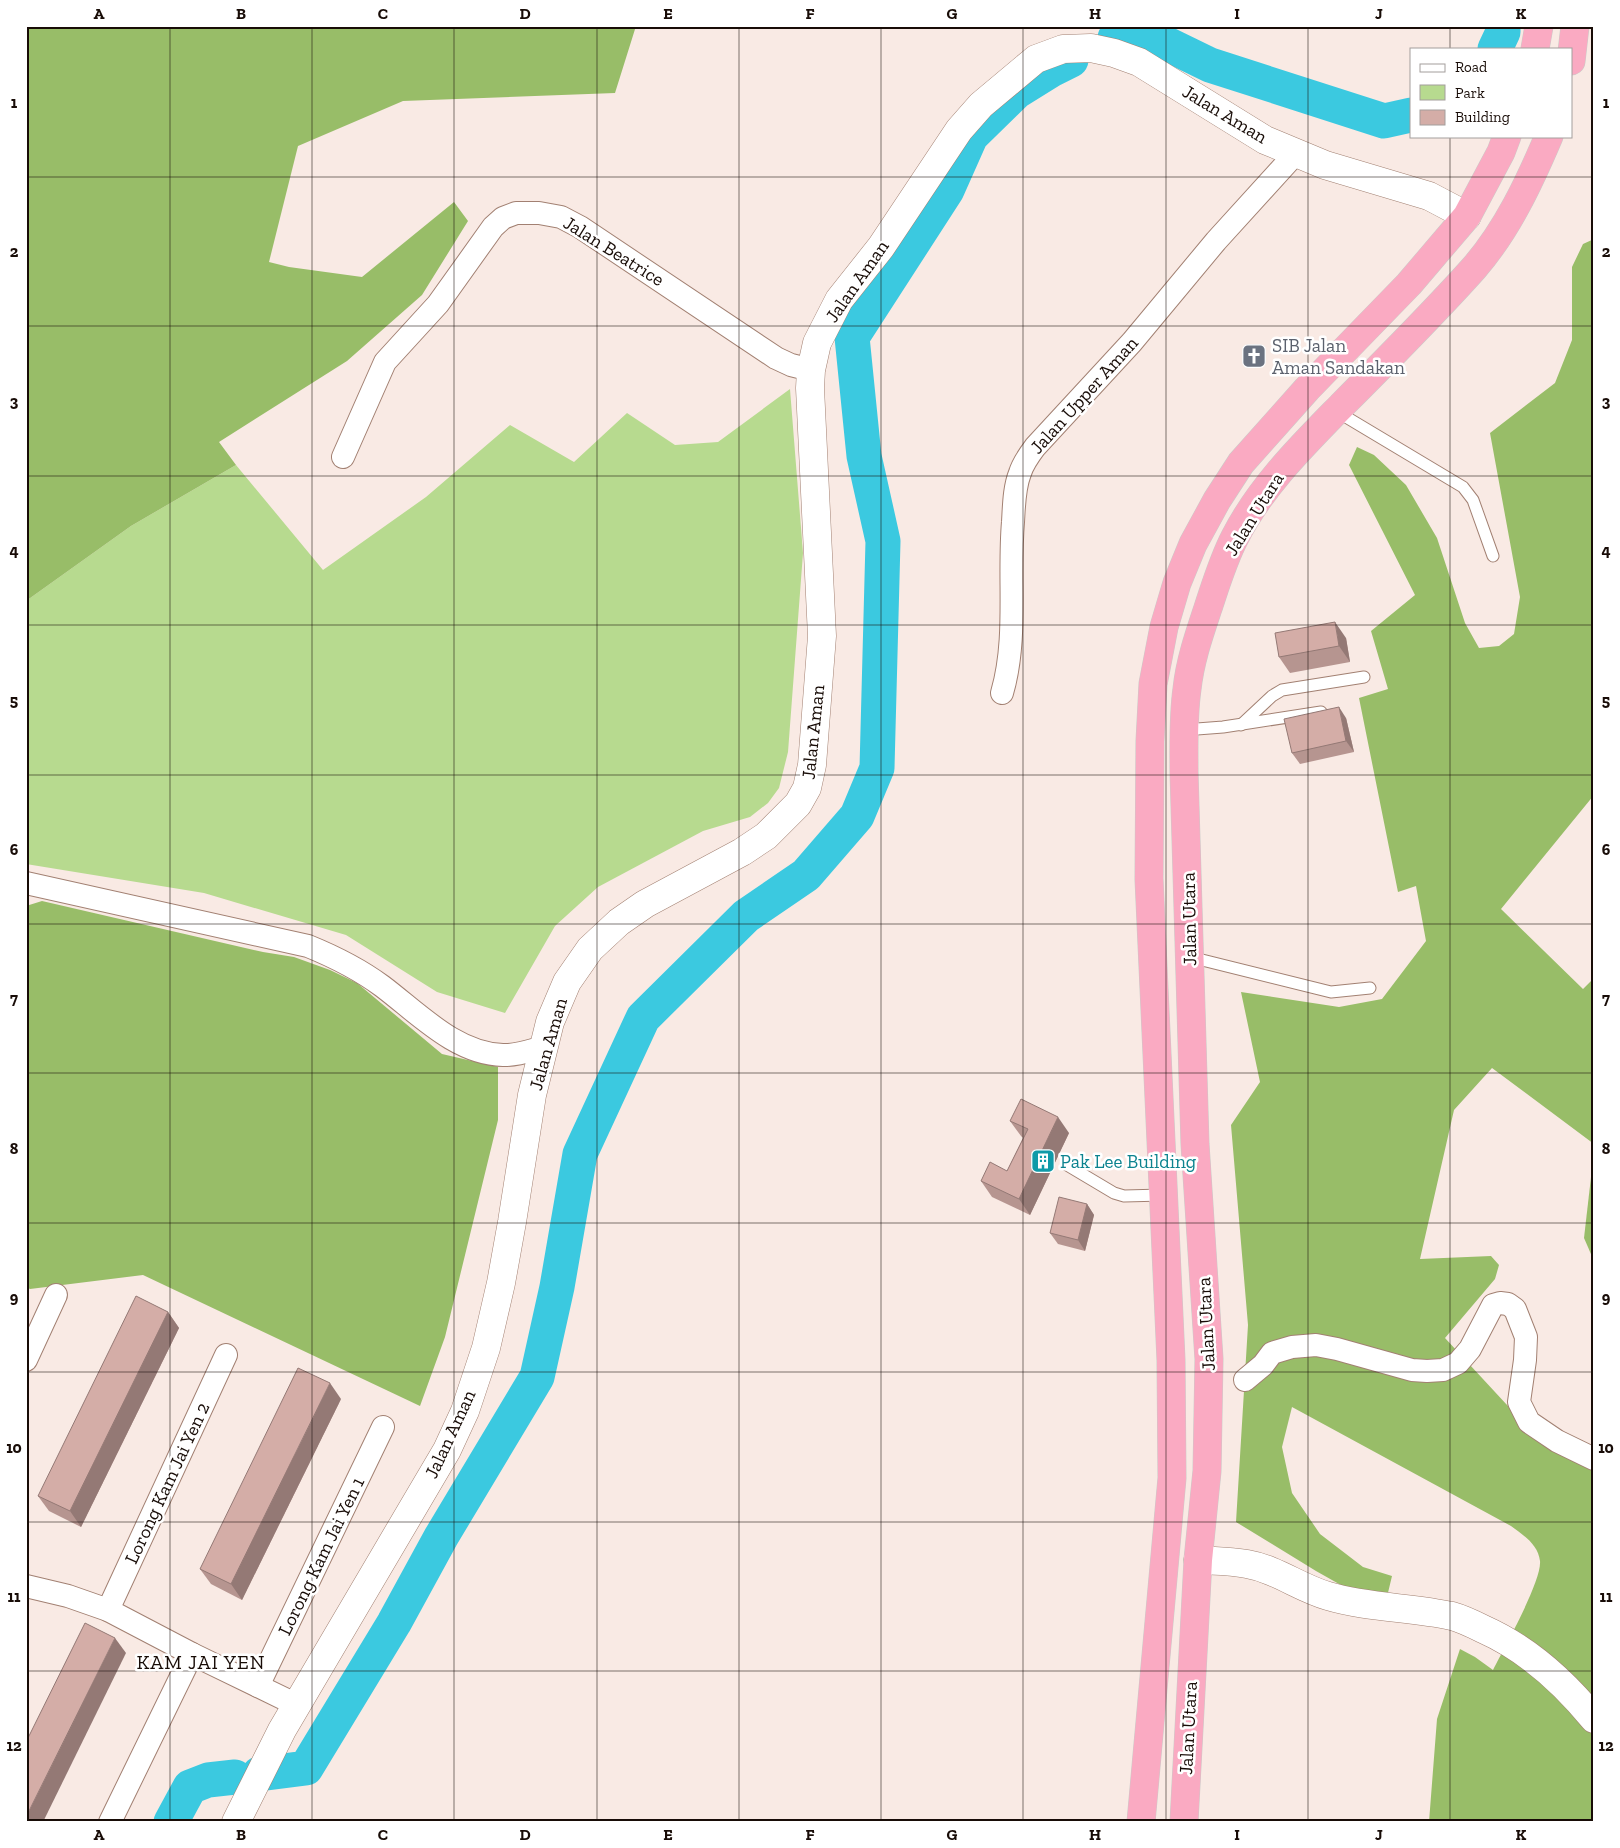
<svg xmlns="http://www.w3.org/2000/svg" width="1620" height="1848" viewBox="0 0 1620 1848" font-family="'Zilla Slab',serif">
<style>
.green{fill:#b7da8f}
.forest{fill:#98bd68}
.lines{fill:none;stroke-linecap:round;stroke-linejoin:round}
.river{stroke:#3bc9e0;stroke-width:35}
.service-casing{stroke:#a28072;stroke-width:13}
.minor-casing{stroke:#a28072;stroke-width:24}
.tertiary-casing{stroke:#a28072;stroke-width:29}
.trunk-casing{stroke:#cccac8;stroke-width:29}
.service{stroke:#fff;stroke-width:11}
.minor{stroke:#fff;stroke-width:22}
.tertiary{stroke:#fff;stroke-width:28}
.trunk{stroke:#faaac2;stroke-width:28}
.wall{fill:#b69590}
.shaded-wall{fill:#947975}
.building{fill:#d4ada7;stroke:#947975}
.grid{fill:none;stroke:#180c07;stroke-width:1;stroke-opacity:0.55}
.labels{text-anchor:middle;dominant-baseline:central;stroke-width:5;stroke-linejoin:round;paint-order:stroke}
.street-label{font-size:19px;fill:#180c07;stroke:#fff}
.worship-label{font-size:19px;fill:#5b616d;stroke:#fff;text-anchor:start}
.culture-label{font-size:19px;fill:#0d838f;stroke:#fff;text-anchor:start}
.neighbourhood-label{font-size:20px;letter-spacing:1px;fill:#180c07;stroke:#fff}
.neatline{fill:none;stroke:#180c07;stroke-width:2}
.grid-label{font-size:16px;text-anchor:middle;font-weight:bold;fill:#180c07}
</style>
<rect width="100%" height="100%" fill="#f9eae4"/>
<!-- green -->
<path class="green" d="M790,389l13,164 -15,199 -9,36 -11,15 -18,14 -47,14 -105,56 -43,39 -50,87 -68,-21 -91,-57 -142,-42 -178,-29v-263l105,-75 105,-61 87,105 103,-73 84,-72 64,37 53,-49 48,32 43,-3z"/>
<!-- forest -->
<g class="forest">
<path d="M26,26h610l-21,67 -212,8 -105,45 -29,116 20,5 73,10 92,-75 14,19 -46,74 -75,66 -128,81 17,23 -105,61 -105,75z"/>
<path d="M1594,239v556l-93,114 82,80 11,-11v166l-102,-76 -38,42 -34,149 71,-3 8,9 -4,14 -50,59 100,108 49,25v351h-165l8,-103 23,-70 15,8 18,13c11,-22 49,-89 47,-109 -2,-17 -17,-26 -29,-35l-219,-119 -10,40 10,46 28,41 43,33 29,9 -6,25 -31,-8 -39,-22 -80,-49 12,-197 -17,-200 29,-43 -19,-90 98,15 43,-8 44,-58 -10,-55 -18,6 -39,-194 29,-9 -17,-58 44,-36 -66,-130 8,-18 17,8 32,30 31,53 28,85 14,25 20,-2 15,-12 6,-37 -30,-164 65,-50 17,-43v-73l11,-23z"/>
<path d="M42,901l221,51 31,5 36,13 27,13 85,71 56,13v53l-53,217 -25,69 -277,-131 -113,14 -4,-2v-381z"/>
<path d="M1594,1151v110l-10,-23z"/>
</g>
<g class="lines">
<!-- river -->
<g class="river">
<path d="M1115,38l19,-10 76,37 174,56 27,-6"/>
<path d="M1495,49l8,-17v-6"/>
<path d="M259,1774l47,-6 88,-145 47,-86 96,-160 20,-90 23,-133 63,-136 103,-102 60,-41 51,-59 20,-48 6,-227 -19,-85 -12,-119 95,-147 24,-54 45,-44 37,-23 18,-9"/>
<path d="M171,1822l19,-35 18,-7 27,-3"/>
</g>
<!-- service casing -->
<g class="service-casing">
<g id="service">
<path d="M1336,411l127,76 10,13 20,56"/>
<path d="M1241,725l31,-29 10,-6 82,-13"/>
<path d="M1184,730l39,-3 98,-15"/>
<path d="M1190,957l141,35 39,-4"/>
<path d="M1067,1165l47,28 10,3 39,-1"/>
</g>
</g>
<!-- minor casing -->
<g class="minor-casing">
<g id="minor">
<path d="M343,457l42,-95 53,-58 55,-77 10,-9 13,-5h23l22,4 19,10 196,131 15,7 20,5"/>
<path d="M1002,693c16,-55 6,-114 11,-171 1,-16 1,-34 7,-49 3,-10 9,-18 15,-26l97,-105 84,-101 80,-88"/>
<path d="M26,883l282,63c27,11 51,23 74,40 36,27 74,68 121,69 13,1 29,-5 41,-8"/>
<path d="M26,1360l30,-65"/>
<path d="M1245,1380l18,-15 9,-12 20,-6 24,-2 21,4 75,21 15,1 16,-1 15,-7 12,-14 23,-44 7,-2 8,1 7,5 11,28 -1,23 -6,42 10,20 28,19 37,18"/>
<path d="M26,1586l42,10 40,14 84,44 105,51"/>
<path d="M108,1610l118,-255"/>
<path d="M258,1686l125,-259"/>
<path d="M110,1822l82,-168"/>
</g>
</g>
<!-- tertiary casing -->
<g class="tertiary-casing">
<g id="tertiary">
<path d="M1198,1560c16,1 33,1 49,4 29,5 53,24 81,32 40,12 83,11 124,20 11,3 21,8 31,13 45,20 80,52 111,90"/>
<path d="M236,1822l46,-92 165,-280 18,-39 21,-63 15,-65 11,-61 20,-127 18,-73 17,-40 23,-33 29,-27 26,-18 97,-52 24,-16 32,-32 9,-16 5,-23 10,-129 -12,-248 1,-18 6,-27 22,-43 42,-53 78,-117 22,-25 55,-46 27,-10 28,-1 23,5 25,9 126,78 60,25 104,31 38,20"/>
</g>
</g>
<!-- trunk casing -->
<g class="trunk-casing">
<g id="trunk">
<path d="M1535,49l4,-23"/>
<path d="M1571,61l4,-35"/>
<path d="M1141,1822l31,-344 -1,-118 -22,-481 1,-138 3,-57 11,-57 13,-44 16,-39 24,-44 24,-37 66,-74 102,-105 58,-68 34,-64 6,-16"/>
<path d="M1184,1822l14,-262 9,-89 2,-112 -14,-215 -11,-372c0,-27 -1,-55 3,-83 3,-28 12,-54 21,-81 8,-24 15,-48 27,-71 26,-51 68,-92 107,-132 45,-45 90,-90 132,-137 33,-38 55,-85 75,-132"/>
</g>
</g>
<!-- service -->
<use href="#service" class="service"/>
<!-- minor -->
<use href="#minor" class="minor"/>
<!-- tertiary -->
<use href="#tertiary" class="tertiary"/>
<!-- trunk -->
<use href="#trunk" class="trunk"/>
</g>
<!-- wall -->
<g class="wall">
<path d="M1346,638l4,24 -60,11 -11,-16z"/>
<path d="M1346,718l8,34 -54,12 -8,-11z"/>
<path d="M1010,1121l59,12 -39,82 -38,-18 -11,-16 26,-10 16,-33 -2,-2z"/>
<path d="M1087,1204l7,11 -9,36 -27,-7 -8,-11z"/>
<path d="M168,1312l11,16 -98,199 -32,-16 -11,-15z"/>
<path d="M341,1399l-99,201 -31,-16 -11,-15z"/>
</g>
<!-- shaded-wall -->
<g class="shaded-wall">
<path d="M1335,622l11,16 4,24 -11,-16z"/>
<path d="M1339,707l7,11 8,34 -8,-11z"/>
<path d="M1058,1117l11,16 -39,82 -11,-16z"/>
<path d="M1087,1204l7,11 -9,36 -7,-11z"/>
<path d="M168,1312l11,16 -98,199 -11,-16z"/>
<path d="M330,1383l11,16 -99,201 -11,-16z"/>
<path d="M115,1638l11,15 -83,169h-17v-5z"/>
</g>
<!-- building -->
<g class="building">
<path d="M1335,622l4,24 -60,11 -4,-24z"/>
<path d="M1339,707l7,34 -54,12 -8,-34z"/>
<path d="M1021,1099l37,18 -39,82 -38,-18 9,-19 17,9 21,-42 -18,-8z"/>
<path d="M1059,1197l28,7 -9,36 -28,-7z"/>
<path d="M136,1296l32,16 -98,199 -32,-15z"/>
<path d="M298,1368l32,15 -99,201 -31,-15z"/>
<path d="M85,1623l30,15 -89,179v-75z"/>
</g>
<!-- grid -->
<path class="grid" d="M170,26v1796M312,26v1796M454,26v1796M597,26v1796M739,26v1796M881,26v1796M1023,26v1796M1166,26v1796M1308,26v1796M1450,26v23M1450,136v1686M26,177h1568M26,326h1568M26,476h1568M26,625h1568M26,775h1568M26,924h1568M26,1073h1568M26,1223h1568M26,1372h1568M26,1522h1568M26,1671h1568"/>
<!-- icons -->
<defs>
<g id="church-square" transform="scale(1.25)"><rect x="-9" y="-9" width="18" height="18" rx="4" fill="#6b7280" stroke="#fff"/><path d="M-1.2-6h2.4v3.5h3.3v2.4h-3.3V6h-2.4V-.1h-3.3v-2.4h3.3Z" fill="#fff"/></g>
<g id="building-square" transform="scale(1.25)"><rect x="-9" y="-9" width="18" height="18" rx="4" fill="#0f9aa8" stroke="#fff"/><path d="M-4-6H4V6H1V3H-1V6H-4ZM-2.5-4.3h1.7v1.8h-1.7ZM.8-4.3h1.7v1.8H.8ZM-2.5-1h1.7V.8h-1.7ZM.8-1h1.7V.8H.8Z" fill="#fff"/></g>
</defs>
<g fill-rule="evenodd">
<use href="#church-square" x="1254" y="356"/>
<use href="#building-square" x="1043" y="1161"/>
</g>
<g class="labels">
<!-- street labels -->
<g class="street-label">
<text transform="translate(1225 114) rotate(31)">Jalan Aman</text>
<text transform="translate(614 251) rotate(32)">Jalan Beatrice</text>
<text transform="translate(857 281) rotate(-55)">Jalan Aman</text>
<text transform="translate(1084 395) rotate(-48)">Jalan Upper Aman</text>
<text transform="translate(1254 514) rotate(-58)">Jalan Utara</text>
<text transform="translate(813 732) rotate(-84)">Jalan Aman</text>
<text transform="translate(1189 919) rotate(-91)">Jalan Utara</text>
<text transform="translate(548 1044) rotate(-74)">Jalan Aman</text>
<text transform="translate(1206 1324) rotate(-93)">Jalan Utara</text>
<text transform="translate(450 1434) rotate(-65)">Jalan Aman</text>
<text transform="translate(167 1483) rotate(-65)">Lorong Kam Jai Yen 2</text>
<text transform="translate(321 1556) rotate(-64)">Lorong Kam Jai Yen 1</text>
<text transform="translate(1188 1728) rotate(-87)">Jalan Utara</text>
</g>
<!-- worship labels -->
<g class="worship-label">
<text x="1272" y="345">SIB Jalan<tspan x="1272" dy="22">Aman Sandakan</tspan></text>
</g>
<!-- culture labels -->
<g class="culture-label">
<text x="1060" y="1161">Pak Lee Building</text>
</g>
<!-- neighbourhood labels -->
<g class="neighbourhood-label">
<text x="201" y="1662">KAM JAI YEN</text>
</g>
</g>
<!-- border -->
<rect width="1620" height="1848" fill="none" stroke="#ffffff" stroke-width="55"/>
<!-- legend -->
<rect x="1410" y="48" width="162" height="90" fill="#ffffff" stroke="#a39e9c"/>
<rect x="1420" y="64" width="25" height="8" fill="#ffffff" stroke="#a39e9c"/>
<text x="1455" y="72" font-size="15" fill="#180c07">Road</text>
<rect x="1420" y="85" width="25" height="15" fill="#b7da8f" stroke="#a39e9c"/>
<text x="1455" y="98" font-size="15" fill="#180c07">Park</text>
<rect x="1420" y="110" width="25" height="15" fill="#d4ada7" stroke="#a39e9c"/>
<text x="1455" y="122" font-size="15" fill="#180c07">Building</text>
<rect x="28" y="28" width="1564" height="1792" class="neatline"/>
<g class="grid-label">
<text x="99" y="19">A</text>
<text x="241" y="19">B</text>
<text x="383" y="19">C</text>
<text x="525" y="19">D</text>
<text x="668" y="19">E</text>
<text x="810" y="19">F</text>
<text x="952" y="19">G</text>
<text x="1095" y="19">H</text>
<text x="1237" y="19">I</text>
<text x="1379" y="19">J</text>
<text x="1521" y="19">K</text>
<text x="14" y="108">1</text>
<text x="1606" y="108">1</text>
<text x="14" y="257">2</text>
<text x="1606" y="257">2</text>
<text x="14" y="407">3</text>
<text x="1606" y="407">3</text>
<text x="14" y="556">4</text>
<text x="1606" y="556">4</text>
<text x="14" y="706">5</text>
<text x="1606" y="706">5</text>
<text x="14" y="855">6</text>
<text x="1606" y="855">6</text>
<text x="14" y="1004">7</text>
<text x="1606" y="1004">7</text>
<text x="14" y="1154">8</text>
<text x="1606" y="1154">8</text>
<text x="14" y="1303">9</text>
<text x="1606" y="1303">9</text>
<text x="14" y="1453">10</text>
<text x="1606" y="1453">10</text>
<text x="14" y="1602">11</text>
<text x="1606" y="1602">11</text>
<text x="14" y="1751">12</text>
<text x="1606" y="1751">12</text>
<text x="99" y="1840">A</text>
<text x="241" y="1840">B</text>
<text x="383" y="1840">C</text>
<text x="525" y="1840">D</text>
<text x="668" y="1840">E</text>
<text x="810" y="1840">F</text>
<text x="952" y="1840">G</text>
<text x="1095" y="1840">H</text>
<text x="1237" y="1840">I</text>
<text x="1379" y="1840">J</text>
<text x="1521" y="1840">K</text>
</g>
</svg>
